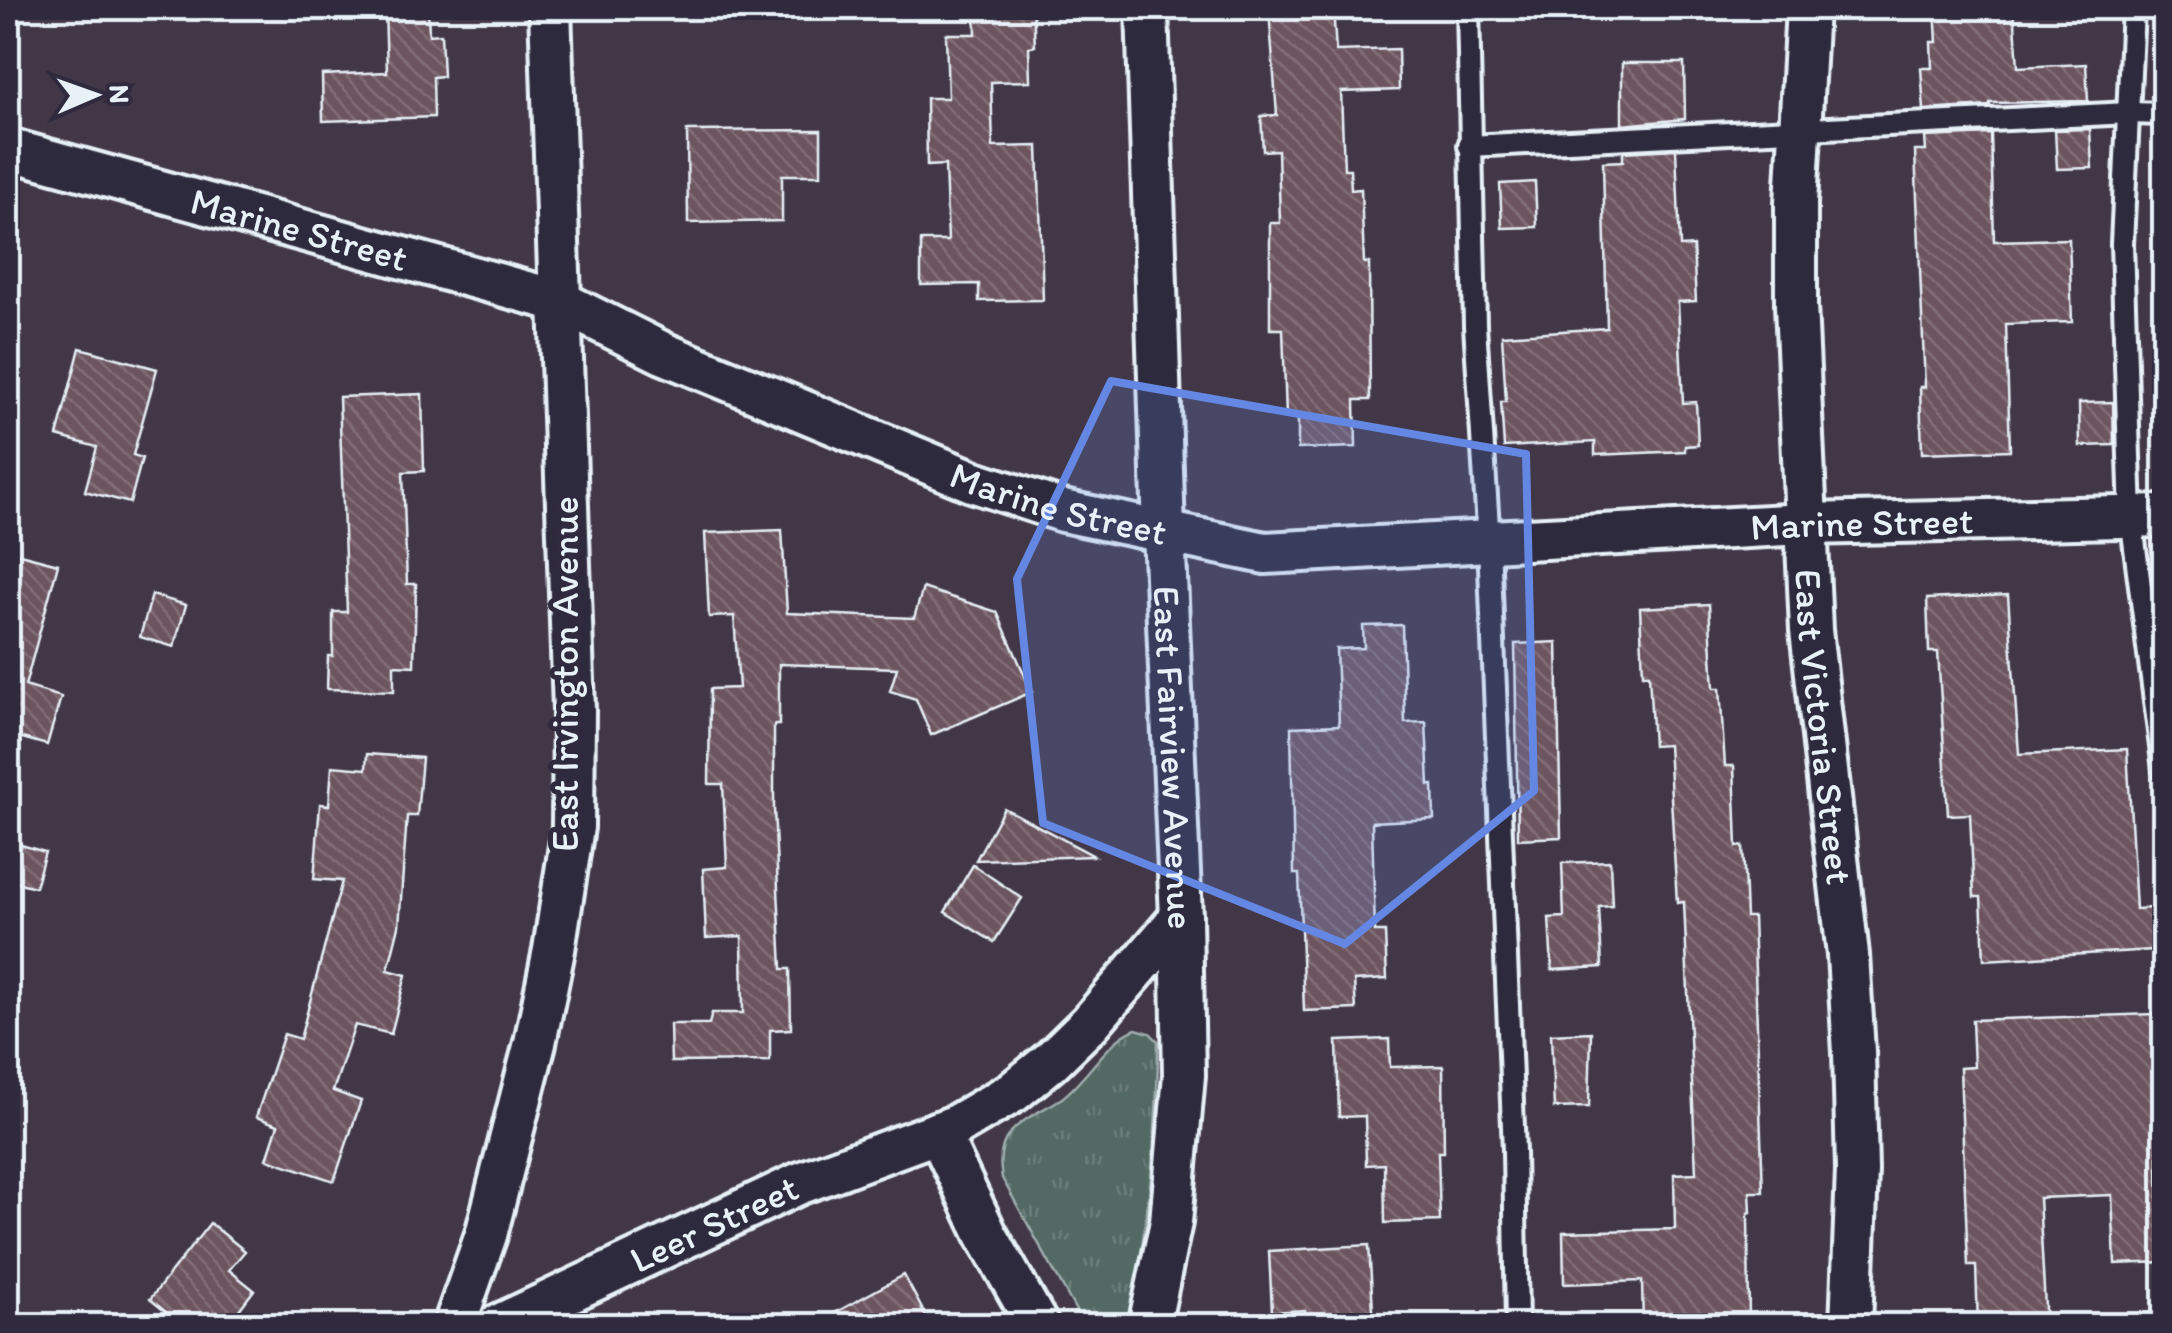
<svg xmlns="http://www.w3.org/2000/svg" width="2172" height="1333" viewBox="0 0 2172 1333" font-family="Itim,sans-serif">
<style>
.grass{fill:url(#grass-tufts);stroke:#9eadae;stroke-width:2.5}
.building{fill:url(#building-back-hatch);stroke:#e8f1f8;stroke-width:2.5}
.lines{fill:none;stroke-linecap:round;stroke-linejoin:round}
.service-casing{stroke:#e8f1f8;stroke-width:28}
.minor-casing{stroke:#e8f1f8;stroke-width:48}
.service{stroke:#2f2a3d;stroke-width:20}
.minor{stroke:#2f2a3d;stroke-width:40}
.marked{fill:#6487e3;fill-opacity:0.2;stroke:#6487e3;stroke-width:8;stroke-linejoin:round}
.labels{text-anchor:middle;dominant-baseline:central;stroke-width:10;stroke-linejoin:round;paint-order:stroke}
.street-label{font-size:38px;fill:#e8f1f8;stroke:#2f2a3d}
</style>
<defs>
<pattern id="grass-tufts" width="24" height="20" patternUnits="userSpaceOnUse" patternTransform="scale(2.5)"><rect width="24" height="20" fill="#536964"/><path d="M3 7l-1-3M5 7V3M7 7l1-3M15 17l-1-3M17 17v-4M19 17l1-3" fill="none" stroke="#6c7f7b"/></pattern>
<pattern id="building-back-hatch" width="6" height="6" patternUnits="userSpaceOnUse" patternTransform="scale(2.5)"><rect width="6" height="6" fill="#6d555f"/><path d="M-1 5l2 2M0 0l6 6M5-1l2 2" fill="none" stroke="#826e77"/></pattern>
</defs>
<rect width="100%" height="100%" fill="#423747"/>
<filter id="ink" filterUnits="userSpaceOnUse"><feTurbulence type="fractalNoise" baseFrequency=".01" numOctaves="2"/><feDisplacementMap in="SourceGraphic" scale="20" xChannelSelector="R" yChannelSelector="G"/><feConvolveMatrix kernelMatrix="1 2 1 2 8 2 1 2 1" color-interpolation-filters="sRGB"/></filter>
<g filter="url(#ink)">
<!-- grass -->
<path class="grass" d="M1136,1029l14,4 8,8c0,96 -11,191 -30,284h-44l-82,-147c-3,-16 -3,-32 8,-45 14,-16 34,-23 52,-35 25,-19 46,-59 74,-69z"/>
<!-- building -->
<g class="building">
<path d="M385,8h43l1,27 12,-1 2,42 -10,1 1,40 -111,4 -1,-46 65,-3z"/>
<path d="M975,8h58l2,38 -6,1 1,34 -39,1 2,65 45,-1 5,154 -64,1v-17l-58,1v-44h27l-3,-76 -18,1 -1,-68h22l-2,-64h30z"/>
<path d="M1333,8l3,43 62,-2 1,41 -58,2 3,77h6l1,21 10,-1 3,74h5l1,137h-15l1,47 -58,2v-32h-12l-3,-88h-13v-106h10l-2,-73 -15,1 -2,-35 16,-1 -8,-105z"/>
<path d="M1935,8h79l4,59 68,-3 2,37 -98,2v3l-66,4 -3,-42h11l-1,-26h6z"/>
<path d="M1622,63h62l1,56 -63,6z"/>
<path d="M2090,129l2,39 -35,1 -2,-39z"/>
<path d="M821,130v45h-39v46l-94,2 -1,-92z"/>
<path d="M1991,134l3,107 75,-2 3,83 -66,2 4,126 -88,3 -2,-66h5l-10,-236h11l-1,-14z"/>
<path d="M1676,149l4,98 13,-1 3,55 -18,1 5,101 13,-1 2,43 -13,1v5l-90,4v-13l-91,5 -3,-45h5l-4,-67 105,-7 -4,-166 20,-1v-9z"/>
<path d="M1535,182l2,45 -35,1 -2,-44z"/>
<path d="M80,348l77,21 -24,86 9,3 -12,45 -45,-12 12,-44 -40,-11z"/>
<path d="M422,394l2,77 -21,1 4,112h9l-2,82 -20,-1v26l-67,-2 1,-33h5v-44h14l-8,-215z"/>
<path d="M2113,402l1,43 -34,1 -1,-43z"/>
<path d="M782,530l5,83 127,5 9,-30 74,24 35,80 -101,43 -15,-36 -26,-8 7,-23 -118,-4v61h-5v84l8,160h8l1,60 -21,1v31l-99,1 -1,-38h39l3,-11h31l-1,-77 -36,2 -3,-69 24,-2 -4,-83h-14l1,-95 29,-1 -5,-72 -25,1 -4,-84z"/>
<path d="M8,551l50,13 -33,122 36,11 -14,48 -39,-11z"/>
<path d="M152,595l34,10 -12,42 -34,-10z"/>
<path d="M2008,595l11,159 108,-5 9,160 15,-1 2,42 -169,10 -3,-63h-7l-4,-83 -22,1 -10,-163h-9l-2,-53z"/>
<path d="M1709,604l5,84h6l5,78h9l3,81 6,-1 3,71h7l10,275h-13l1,20 -3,1 1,113h-106l-1,-45 -78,3 -1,-52 112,-3 -1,-55 22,-1 -12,-271 -7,1 -9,-158 -15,1 -4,-72h-6l-3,-66z"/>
<path d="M1402,625l3,98 21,-1 3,63h4l1,34 -62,3 3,110h10l2,47 -33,2 2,28 -52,2 -5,-137h-5l-3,-147 48,-2 -3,-76 28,-1 -1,-22z"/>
<path d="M1557,642l4,195 -43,2 -3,-195z"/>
<path d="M367,754l55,4 -5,58h-10l-8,110 -11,44 18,5 -15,59 -36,-9 -22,66 28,10 -27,80 -67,-22 11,-34 -22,-8 28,-83 16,5 42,-158 -28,-2 6,-75 9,1 3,-39 34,3z"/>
<path d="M1004,808l90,48 -118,4z"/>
<path d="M8,841l37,11 -10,35 -27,-7z"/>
<path d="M1610,861l2,45 -13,1 3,60 -50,3 -3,-52 15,-1 -2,-54z"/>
<path d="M973,865l49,33 -28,44 -49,-30z"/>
<path d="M2155,1014l4,198 5,-1v51l-49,2 -3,-69 -73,3 7,128h-68l-2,-60h-8l-8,-198 14,-1 -2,-47z"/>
<path d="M1591,1032l-2,75 -35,1 -3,-74z"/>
<path d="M1389,1039l1,28 53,-1 1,86h-6l2,69 -55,2 -1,-59 -18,1 -1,-49 -26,1 -2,-76z"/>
<path d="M210,1223l35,28 -16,19 25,20 -27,36h-44l-33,-27z"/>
<path d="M1369,1245l5,81h-68l-1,-16 -33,2 -3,-61z"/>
<path d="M904,1275l27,51h-120z"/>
</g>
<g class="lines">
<!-- service casing -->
<g class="service-casing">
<g id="service">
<path d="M1468,8l7,317 14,218 25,608 3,175"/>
<path d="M2133,8l-11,236 9,273 33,253"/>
<path d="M1469,146l660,-33 35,1"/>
</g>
</g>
<!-- minor casing -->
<g class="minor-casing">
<g id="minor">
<path id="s1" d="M1147,8l17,524 17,385 3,158 -13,147 -22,104"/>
<path id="s2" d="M1807,8l-11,195v102l15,325 37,325 6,97 3,118 -6,156"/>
<path id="s3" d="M8,149l551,152 104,52 309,128 91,30 202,42 541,-29 358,-8"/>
<path d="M938,1132l48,102 52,92"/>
<path d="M454,1326l32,-91 49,-192 19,-93 19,-123 1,-117 -24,-702"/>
<path id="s4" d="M497,1326l301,-142 157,-58 58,-34 37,-30 40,-39 91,-106"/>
</g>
</g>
<!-- service -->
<use href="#service" class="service"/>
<!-- minor -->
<use href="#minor" class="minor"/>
</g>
</g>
<!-- marked area -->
<path class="marked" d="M1111,381l415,73 8,337 -189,153 -302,-121 -26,-244z"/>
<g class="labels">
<!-- street labels -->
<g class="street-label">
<text stroke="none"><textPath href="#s3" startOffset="302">Marine Street</textPath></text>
<text stroke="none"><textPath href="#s3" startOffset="1112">Marine Street</textPath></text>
<text stroke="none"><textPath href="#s3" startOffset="1922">Marine Street</textPath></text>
<text transform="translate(565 674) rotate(-90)">East Irvington Avenue</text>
<text stroke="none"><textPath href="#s2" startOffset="720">East Victoria Street</textPath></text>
<text stroke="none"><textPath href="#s1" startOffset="750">East Fairview Avenue</textPath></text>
<text stroke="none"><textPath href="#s4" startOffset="240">Leer Street</textPath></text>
</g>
</g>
<!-- margin -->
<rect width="2172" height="1333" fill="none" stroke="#2f2a3d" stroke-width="40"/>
<rect x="20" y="20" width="2132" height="1293" fill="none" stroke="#e8f1f8" stroke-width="4" filter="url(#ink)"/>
<!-- north arrow -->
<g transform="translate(95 95) rotate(88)" stroke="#2f2a3d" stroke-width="8" paint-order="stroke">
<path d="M0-8L18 38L0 25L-18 38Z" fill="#e8f1f8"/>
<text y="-15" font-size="28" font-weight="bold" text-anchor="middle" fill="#e8f1f8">N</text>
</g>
</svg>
